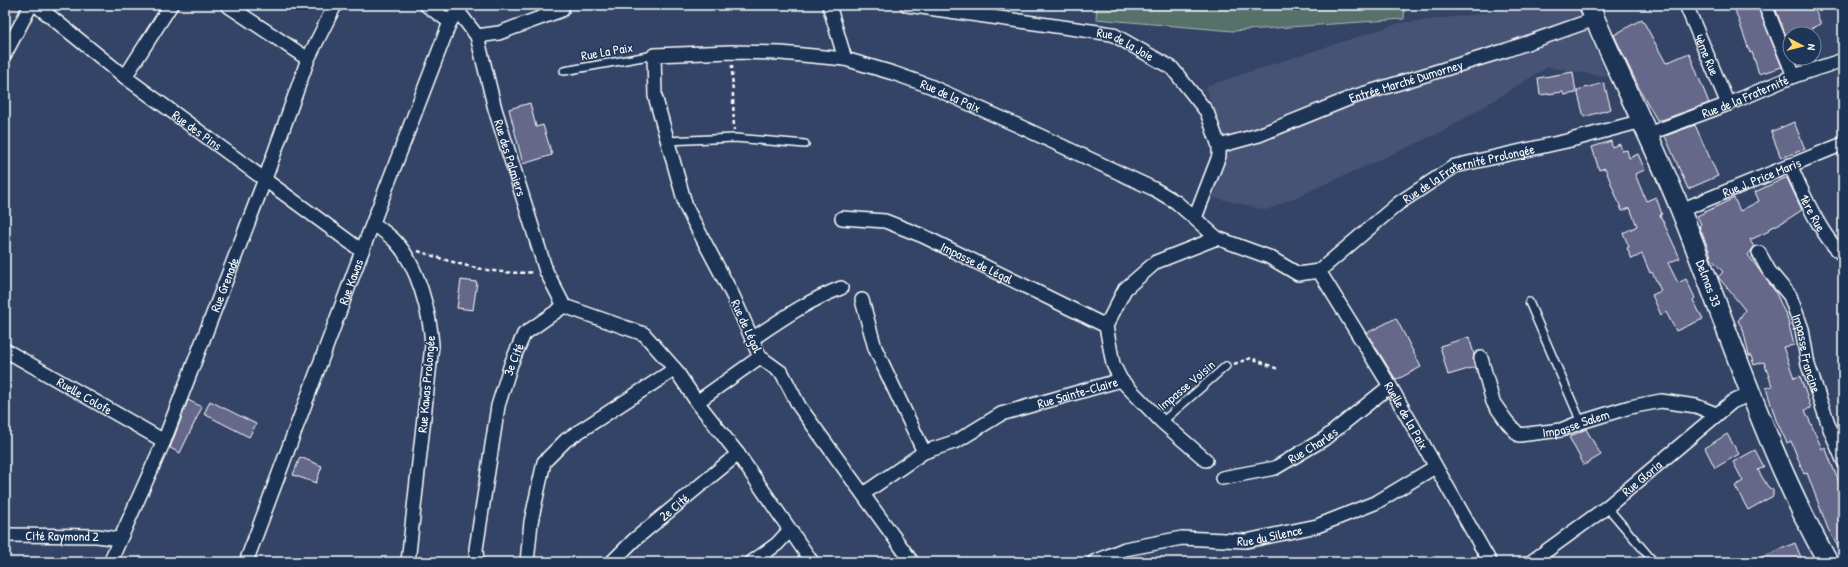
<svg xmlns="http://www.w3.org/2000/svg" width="1848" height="567" viewBox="0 0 1848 567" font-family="'Patrick Hand',sans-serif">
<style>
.built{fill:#465274}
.green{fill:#576f6b;stroke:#abb7b5}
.building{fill:#66678a;stroke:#fff}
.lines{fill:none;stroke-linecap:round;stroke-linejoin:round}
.lane-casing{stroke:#fff;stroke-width:10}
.street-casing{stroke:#fff;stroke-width:16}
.secondary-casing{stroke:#fff;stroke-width:22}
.path{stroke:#fff;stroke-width:2.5;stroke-dasharray:4 3;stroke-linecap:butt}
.lane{stroke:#1d3557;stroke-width:7}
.street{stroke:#1d3557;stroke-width:13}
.secondary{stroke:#1d3557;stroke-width:19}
.labels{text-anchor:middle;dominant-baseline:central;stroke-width:3;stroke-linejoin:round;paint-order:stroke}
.street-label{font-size:13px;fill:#fff;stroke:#1d3557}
</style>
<rect width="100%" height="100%" fill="#346"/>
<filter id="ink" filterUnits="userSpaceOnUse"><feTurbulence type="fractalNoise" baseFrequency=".025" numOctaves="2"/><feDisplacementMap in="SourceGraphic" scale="8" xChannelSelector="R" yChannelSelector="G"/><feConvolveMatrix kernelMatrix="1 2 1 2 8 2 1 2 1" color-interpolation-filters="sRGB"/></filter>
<g filter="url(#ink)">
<!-- built -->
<path class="built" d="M1556,5h21l30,72 -59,-10 -104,64 -177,79 -56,-13 13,-42 -18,-69 194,-63z"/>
<!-- green -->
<path class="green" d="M1097,5h308l-1,14 -171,12 -137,-12z"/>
<!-- building -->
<g class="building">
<path d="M1752,5h5l25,62 -23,7 -7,-22 -2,1 -15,-43z"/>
<path d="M1774,5h39l8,19 -23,10h-13z"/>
<path d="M1642,19l24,44 23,-10 20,50 -47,17h-5l-17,-30 -26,-55z"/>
<path d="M1573,72l3,21 -12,2 -1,-3 -23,3 -2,-17z"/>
<path d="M1604,83l7,26 -27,8 -7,-27z"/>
<path d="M530,103l6,24 7,-2 9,30 -29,9 -14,-55z"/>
<path d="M1794,122l11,27 -24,9 -10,-26z"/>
<path d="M1695,125l23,51 -30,13 -23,-53z"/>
<path d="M1611,141l1,6 8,-3 2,7 5,-1 2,8 9,-4 7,16 -10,4 11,27 10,-4 6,17 -2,1 20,43 -12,5 10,20 8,-4 9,19 -2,2 10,19 -27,12 -10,-19 -5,3 -9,-20 9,-4 -9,-19 -2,1 -8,-19 -10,5 -5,-11 2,-1 -6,-14 14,-7 -7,-18 -8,3 -17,-43 -6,2 -7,-23z"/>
<path d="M1785,178h2l15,32 -17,11 -17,8 1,2 -19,9 4,7 -6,8 27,36 10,22h1l8,32 -11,2 11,31 6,-2 11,32 -6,2 17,39 3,-2 18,46v63l-15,-27 -21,-56 -3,1 -13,-33 -4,2 -11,-23 -10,-32 6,-2 -8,-24 -10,3 -3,-9h-2l-6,-27 -5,-8 7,-11 -26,-32 -1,-1 5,-5 -12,-14 -1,-5 -11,-27 2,-2 -4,-8 37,-18 6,13 19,-10 -4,-9z"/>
<path d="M461,280l16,2 -4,28 -16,-2z"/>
<path d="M1396,318l25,49 -25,13 -29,-47z"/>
<path d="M1469,337l5,17 -1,6 2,7 -27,8 -8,-29z"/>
<path d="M188,400l14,7 -22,46 -10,-5z"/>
<path d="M210,401l46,23 -7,13 -45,-23z"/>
<path d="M1586,429l15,26 -17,10 -15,-28z"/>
<path d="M1727,434l12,20 -24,14 -10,-20z"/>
<path d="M1755,450l9,17 -6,3 10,17 5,3v6l-25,14 -13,-24 8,-5 -10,-19z"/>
<path d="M300,457l22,9 -6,17 -23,-8z"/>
<path d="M1795,543l8,19h-53z"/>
</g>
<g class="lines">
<!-- lane casing -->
<g class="lane-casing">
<g id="lane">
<path d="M564,71l90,-16"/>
<path d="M666,141l69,-3 70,6"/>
<path d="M1529,302l52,120"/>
<path d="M1162,422l64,-56"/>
<path d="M1607,507l47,55"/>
</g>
</g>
<!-- street casing -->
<g class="street-casing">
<g id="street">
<path id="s1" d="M36,5l89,72 237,174"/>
<path d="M227,5l81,54"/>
<path d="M426,5l24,17"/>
<path d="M829,5l16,54"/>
<path id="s2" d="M907,5l205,29 60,34 35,44 12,34v10l-24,62"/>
<path id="s3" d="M1686,5l42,99"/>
<path d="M1765,5l29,71"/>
<path id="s4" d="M457,10l20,26 18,73 51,162 18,35"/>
<path d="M477,36l22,-3 63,-23"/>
<path d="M5,54l26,-49"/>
<path d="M125,77l46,-72"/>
<path id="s5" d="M1648,134l80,-30 66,-28 49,-16"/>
<path id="s6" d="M1219,146l40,-11 94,-38 154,-47 88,-31"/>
<path id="s7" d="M1790,165c12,26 31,72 53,90"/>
<path id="s8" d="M1681,210l162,-66"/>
<path id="s9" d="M842,218l43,3 38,15 183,90"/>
<path d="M373,223c7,6 15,11 22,18 23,24 35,72 37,104l-24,217"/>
<path id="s10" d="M1759,253l10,18 21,25 12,33 6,36 22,64 13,31"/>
<path id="s11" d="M1319,271l80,-68 56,-37 116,-26 71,-19"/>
<path id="s12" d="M1319,271l71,115 100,176"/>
<path d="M862,300l13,48 49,104"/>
<path d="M752,339c30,-20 55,-38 89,-51"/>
<path id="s13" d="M5,350l159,91"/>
<path id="s14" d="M1481,358l12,44 14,20 12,13 42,-5 20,-8 49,-15 31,-6 35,5 20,8"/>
<path d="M1121,380l41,42 44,38"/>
<path d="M697,402l63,-45"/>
<path id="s15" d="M1222,478l53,-10 49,-29 66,-53"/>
<path id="s16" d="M863,494l61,-42 33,-11 44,-27 120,-34 -8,-16 -7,-38 19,-37 31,-27 61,-24 52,19 29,17 21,-3"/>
<path id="s17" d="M5,535l92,1 22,3"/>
<path id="s18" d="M110,562l54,-121 101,-262 43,-120 27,-54"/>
<path id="s19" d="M246,562l116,-311 88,-229 12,-17"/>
<path id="s20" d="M477,562l-1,-13 22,-143 13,-42 13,-30 40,-28 80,28 31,35 22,33 41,52 74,108"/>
<path d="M527,562l4,-40 13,-60 22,-22 109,-71"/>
<path id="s21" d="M612,562l22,-22 104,-86"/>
<path d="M752,562l25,-18 12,-13"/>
<path id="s22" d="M912,562l-113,-156 -17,-33 -22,-16 -27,-61 -47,-89 -31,-111 -1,-41 77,-3 50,1 64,6 48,14 37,13 89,40 135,63 22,13 41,36"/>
<path id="s23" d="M1094,562l31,-13 57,-11 64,3 71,-15 60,-24 58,-35"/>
<path id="s24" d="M1531,562l76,-55 125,-105 19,-8"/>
</g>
</g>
<!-- secondary casing -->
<g class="secondary-casing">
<g id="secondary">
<path id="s25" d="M1589,5c29,69 64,136 92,206 47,117 85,240 147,351"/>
</g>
</g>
<!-- path -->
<g class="path">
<path d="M732,65l2,65"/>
<path d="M418,251c36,12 76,25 116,21"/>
<path d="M1234,364l17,-6 27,11"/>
</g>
<!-- lane -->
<use href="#lane" class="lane"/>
<!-- street -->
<use href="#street" class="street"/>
<!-- secondary -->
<use href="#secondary" class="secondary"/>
</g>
</g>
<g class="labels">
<!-- street labels -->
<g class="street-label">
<text stroke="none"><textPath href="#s2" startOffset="223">Rue de la Joie</textPath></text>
<text transform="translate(607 51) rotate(-10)">Rue La Paix</text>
<text stroke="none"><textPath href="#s3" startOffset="54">4ème Rue</textPath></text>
<text stroke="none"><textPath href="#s6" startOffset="198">Entrée Marché Dumorney</textPath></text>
<text stroke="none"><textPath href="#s22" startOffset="884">Rue de la Paix</textPath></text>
<text stroke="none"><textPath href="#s5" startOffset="104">Rue de la Fraternité</textPath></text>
<text stroke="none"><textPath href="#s1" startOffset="204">Rue des Pins</textPath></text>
<text stroke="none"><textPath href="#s4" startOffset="159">Rue des Palmiers</textPath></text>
<text stroke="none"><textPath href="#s11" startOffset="182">Rue de la Fraternité Prolongée</textPath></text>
<text stroke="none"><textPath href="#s8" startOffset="87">Rue J. Price Maris</textPath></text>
<text stroke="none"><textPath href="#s7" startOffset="53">1ère Rue</textPath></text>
<text stroke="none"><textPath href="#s9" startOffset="144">Impasse de Légal</textPath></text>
<text stroke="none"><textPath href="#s19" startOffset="299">Rue Kawas</textPath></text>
<text stroke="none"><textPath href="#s25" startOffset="303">Delmas 33</textPath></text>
<text stroke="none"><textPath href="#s18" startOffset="300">Rue Grenade</textPath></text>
<text transform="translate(747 326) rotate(65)">Rue de Légal</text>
<text stroke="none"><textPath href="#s10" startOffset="113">Impasse Francine</textPath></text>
<text stroke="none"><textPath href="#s20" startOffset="207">3e Cité</textPath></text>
<text transform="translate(426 384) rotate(-85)">Rue Kawas Prolongée</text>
<text transform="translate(1186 385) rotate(-40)">Impasse Voisin</text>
<text stroke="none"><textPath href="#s16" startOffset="240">Rue Sainte-Claire</textPath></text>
<text stroke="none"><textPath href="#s13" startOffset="92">Ruelle Colofe</textPath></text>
<text stroke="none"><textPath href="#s12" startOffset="169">Ruelle de la Paix</textPath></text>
<text stroke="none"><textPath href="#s14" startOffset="146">Impasse Salem</textPath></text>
<text stroke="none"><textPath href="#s15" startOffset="98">Rue Charles</textPath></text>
<text stroke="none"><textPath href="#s24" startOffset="139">Rue Gloria</textPath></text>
<text stroke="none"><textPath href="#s21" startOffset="83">2e Cité</textPath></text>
<text stroke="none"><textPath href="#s23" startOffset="180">Rue du Silence</textPath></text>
<text stroke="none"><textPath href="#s17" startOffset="57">Cité Raymond 2</textPath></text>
</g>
</g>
<!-- margin -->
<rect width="1848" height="567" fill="none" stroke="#1d3557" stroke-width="20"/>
<rect x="10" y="10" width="1828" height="547" fill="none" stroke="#fff" stroke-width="1.5" filter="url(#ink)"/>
<!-- north arrow -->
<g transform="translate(1802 46) rotate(97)"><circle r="19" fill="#1d3557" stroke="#77869a"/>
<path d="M0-3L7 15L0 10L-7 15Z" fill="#ffd166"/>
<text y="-6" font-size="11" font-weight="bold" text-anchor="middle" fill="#ffffff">N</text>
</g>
</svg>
